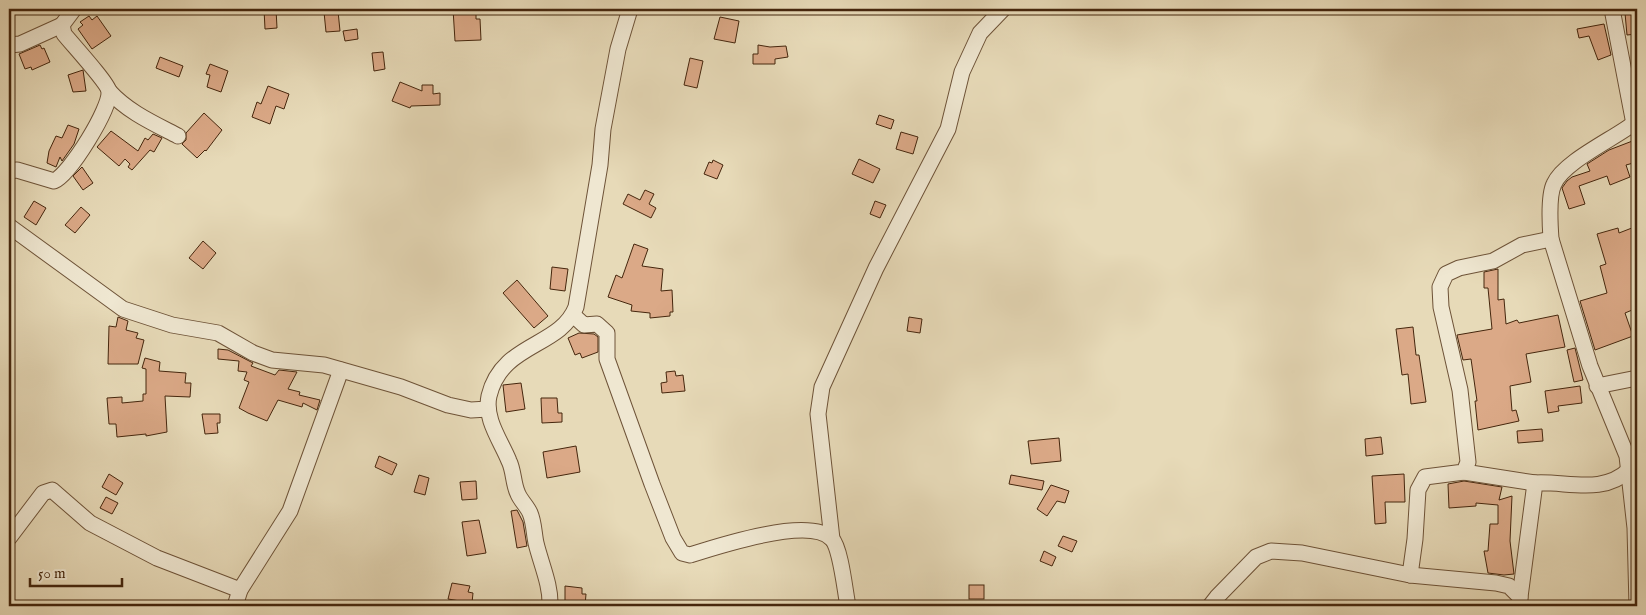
<svg xmlns="http://www.w3.org/2000/svg" width="1646" height="615" viewBox="0 0 1646 615" font-family="'IM FELL English',serif">
<style>
.building{fill:#dba987;stroke:#45260d}
.lines{fill:none;stroke-linecap:round;stroke-linejoin:round}
.minor-casing{stroke:#6e5338;stroke-width:17}
.minor{stroke:#efe7d1;stroke-width:15}
</style>
<rect width="100%" height="100%" fill="#e7dab8"/>
<filter id="stains"><feTurbulence type="fractalNoise" baseFrequency=".004" numOctaves="4"/><feColorMatrix values="0 0 0 0 .2 0 0 0 0 .09 0 0 0 0 .02 0 0 0 .5 -.17"/></filter>
<radialGradient id="worn" r=".72"><stop offset=".6" stop-color="#630" stop-opacity="0"/><stop offset="1" stop-color="#630" stop-opacity=".3"/></radialGradient>
<!-- building -->
<g class="building">
<path d="M264,9h12l1,19 -12,1z"/>
<path d="M453,9h23v10h4l1,21 -26,1z"/>
<path d="M338,11l2,20 -14,1 -2,-20z"/>
<path d="M1637,12v22l-10,1 -2,-22z"/>
<path d="M89,16l3,4 5,-4 14,20 -19,13 -14,-20 5,-4 -3,-3z"/>
<path d="M720,17l19,4 -4,22 -21,-4z"/>
<path d="M1604,24l7,31 -13,5 -9,-24 -10,2 -2,-9z"/>
<path d="M357,29l1,10 -13,2 -2,-10z"/>
<path d="M40,45l2,4 2,-1 6,14 -18,8 -1,-3 -6,2 -6,-15z"/>
<path d="M758,45l12,2 16,-1 2,11 -13,2v5h-22v-10h5z"/>
<path d="M383,52l2,17 -11,2 -2,-18z"/>
<path d="M160,57l23,9 -4,11 -23,-9z"/>
<path d="M690,58l13,3 -6,27 -13,-3z"/>
<path d="M210,64l18,7 -7,21 -14,-5 3,-12 -4,-1z"/>
<path d="M83,70l3,21 -13,1 -5,-17z"/>
<path d="M400,82l22,9v-6h11v9l7,-1v12l-29,1 -1,2 -18,-7z"/>
<path d="M268,86l21,8 -5,15 -8,-3 -6,18 -18,-7 5,-15 4,2z"/>
<path d="M204,113l18,17 -16,21 -1,-1 -8,8 -15,-14 4,-4v-7z"/>
<path d="M879,115l15,5 -3,9 -15,-5z"/>
<path d="M68,125l11,4 -5,15 -12,17 -2,-4 -4,10 -9,-4 2,-12 7,-15 6,2z"/>
<path d="M111,131l27,20 7,-13 3,2 5,-6 9,4 -8,14 -4,-2 -18,20 -4,-3 2,-3 -5,-5 -6,7 -22,-19z"/>
<path d="M901,132l17,5 -5,17 -17,-5z"/>
<path d="M1635,140l2,22 -11,3 4,12 -20,8 -3,-9 -28,10 6,18 -16,5 -7,-21 5,-7 5,-4 18,-6 -3,-7 22,-14z"/>
<path d="M859,159l21,10 -7,14 -21,-9z"/>
<path d="M713,160l10,5 -6,14 -13,-5 5,-12 3,1z"/>
<path d="M82,167l11,16 -10,7 -10,-14z"/>
<path d="M645,190l9,4 -5,10 7,4 -5,10 -28,-14 5,-10 12,6z"/>
<path d="M34,201l12,7 -10,17 -12,-8z"/>
<path d="M875,201l11,4 -6,13 -10,-4z"/>
<path d="M81,207l9,8 -15,18 -10,-8z"/>
<path d="M1637,226v24l-3,1 3,9v48l-12,5 8,23 -38,14 -15,-49 27,-8 -7,-27 6,-2 -9,-30 21,-6 1,5z"/>
<path d="M203,241l13,12 -13,16 -14,-11z"/>
<path d="M634,244l14,5 -6,17 21,3 -2,22 11,-1 1,22h-3v4l-20,2v-5l-19,-2 1,-6 -24,-8 8,-22 6,3z"/>
<path d="M552,267l16,2 -3,22 -15,-2z"/>
<path d="M1498,269v31l6,-1 2,25 11,-4 2,3 39,-8 7,32 -39,7 5,28 -21,4 2,25 4,-1 3,11 -41,9 -3,-29h2l-6,-42 -8,1 -6,-25 35,-6 -4,-41h-4v-16z"/>
<path d="M517,280l31,36 -14,12 -31,-35z"/>
<path d="M118,317l10,4 -2,9 12,3 -2,5 8,2 -6,24h-30l1,-38 7,1z"/>
<path d="M909,317l13,2 -2,14 -13,-2z"/>
<path d="M1413,327l3,28h3l7,47 -15,2 -3,-30 -6,1 -6,-46z"/>
<path d="M579,333l15,1 4,3v15l-16,6 -2,-5 -5,2 -7,-17z"/>
<path d="M1575,348l8,32 -9,2 -7,-32z"/>
<path d="M218,349l10,1 25,13 -2,3 24,9 4,-5 18,2 -9,17 12,3 -1,3 21,5 -3,10 -14,-7 -1,4 -24,-7 -11,21 -19,-8 -9,-5 10,-26 -5,-2 3,-8 -9,-1 1,-10 -21,-2z"/>
<path d="M145,358l15,4 -1,9 27,2 -1,10h6l-1,14 -25,-1 2,36 -21,4v-2l-29,3 -1,-13h-7l-2,-26 15,-1v6l21,-2v-7h3v-25l-4,-1z"/>
<path d="M675,371l1,5 7,-1 2,16 -23,2 -1,-10 6,-1 -1,-10z"/>
<path d="M521,383l4,26 -19,3 -3,-27z"/>
<path d="M1580,386l2,17 -24,3 1,5 -11,2 -3,-22z"/>
<path d="M541,398h16l1,15h4v9l-20,1z"/>
<path d="M202,414h18v9h-3l1,10 -13,1z"/>
<path d="M1542,429l1,12 -25,2 -1,-12z"/>
<path d="M1381,437l2,17 -17,2 -1,-17z"/>
<path d="M1059,438l2,23 -30,3 -3,-23z"/>
<path d="M576,446l4,26 -33,6 -4,-26z"/>
<path d="M379,456l18,8 -5,11 -17,-8z"/>
<path d="M109,474l14,9 -7,12 -14,-8z"/>
<path d="M1404,474l1,28h-20l1,21 -11,1 -3,-48z"/>
<path d="M419,475l10,3 -4,17 -11,-3z"/>
<path d="M1011,475l33,6 -2,9 -33,-6z"/>
<path d="M476,481l1,18 -15,1 -2,-18z"/>
<path d="M1464,481l38,6 -3,13 13,-4 -2,45 4,33 -10,1 -16,-2 -4,-22h4l2,-27h8v-19l-22,-2v3l-27,2 -1,-24z"/>
<path d="M1051,485l18,6 -4,12 -8,-2 -10,15 -10,-7z"/>
<path d="M106,497l12,6 -6,11 -12,-6z"/>
<path d="M517,510l6,12 4,24 -10,2 -6,-37z"/>
<path d="M479,520l7,33 -19,3 -5,-34z"/>
<path d="M1063,536l14,5 -5,11 -14,-6z"/>
<path d="M1044,551l12,6 -4,9 -12,-5z"/>
<path d="M452,583l18,3 -2,6 5,1 -1,10 -24,-4z"/>
<rect x="969" y="585" width="15" height="14"/>
<path d="M565,586l17,2v6h4l-1,12h-20z"/>
</g>
<g class="lines">
<!-- minor casing -->
<g class="minor-casing">
<g id="minor">
<path d="M1612,9l22,115"/>
<path d="M9,45l11,-1 42,-19"/>
<path d="M109,91c19,21 44,32 69,45"/>
<path d="M9,171l8,-1 37,11c16,-7 57,-73 55,-90 -2,-9 -37,-47 -45,-57l-2,-9 12,-16"/>
<path d="M9,226l114,83 49,16 46,8 35,20 19,7 52,5 77,22 47,18 23,5 17,-1"/>
<path d="M573,315l11,10 13,-1 10,9v26l45,125 21,54 9,15 8,2c28,-9 120,-39 142,-16 9,10 13,53 16,67"/>
<path d="M1597,386l40,-8"/>
<path d="M1464,472l71,11"/>
<path d="M9,538l34,-45 9,-3 38,33 67,35 83,32"/>
<path d="M832,539l-14,-125 4,-27 54,-119 72,-139 14,-57 18,-39 23,-24"/>
<path d="M1410,575l5,-36 3,-49 7,-13 39,-5 4,-10 -8,-72 -19,-83 -1,-20 6,-13 13,-6 34,-7 29,-16 29,-6"/>
<path d="M1520,597l15,-114c32,-2 68,12 94,-13"/>
<path d="M235,606l5,-16 50,-79 51,-141"/>
<path d="M550,606c1,-21 -9,-42 -14,-63 -2,-9 -2,-21 -6,-30 -3,-7 -9,-12 -12,-19 -5,-10 -4,-23 -9,-33 -8,-20 -25,-42 -20,-65 13,-54 71,-48 87,-89l24,-142 3,-36 15,-80 12,-40"/>
<path d="M1210,606l7,-9 39,-40 15,-6 31,2 108,22 86,8 13,3 11,11v9"/>
<path d="M1637,606l-2,-78 -8,-72 -37,-90 -39,-127c-1,-14 -3,-43 3,-55 10,-23 62,-46 83,-63"/>
</g>
</g>
<!-- minor -->
<use href="#minor" class="minor"/>
</g>
<!-- margin -->
<rect width="1646" height="615" fill="none" stroke="#e7dab8" stroke-width="30"/>
<rect x="10" y="10" width="1626" height="595" fill="none" stroke="#45260d" stroke-width="2.5"/>
<rect x="15" y="15" width="1616" height="585" fill="none" stroke="#45260d"/>
<!-- scale -->
<path d="M30 578v8h92v-8" fill="none" stroke="#45260d" stroke-width="2.5"/>
<text x="38" y="578" font-size="15" fill="#45260d" stroke="#efe7d1" stroke-width="4" paint-order="stroke">50 m</text>
<rect width="100%" height="100%" filter="url(#stains)"/>
<rect width="100%" height="100%" fill="url(#worn)"/>
</svg>
